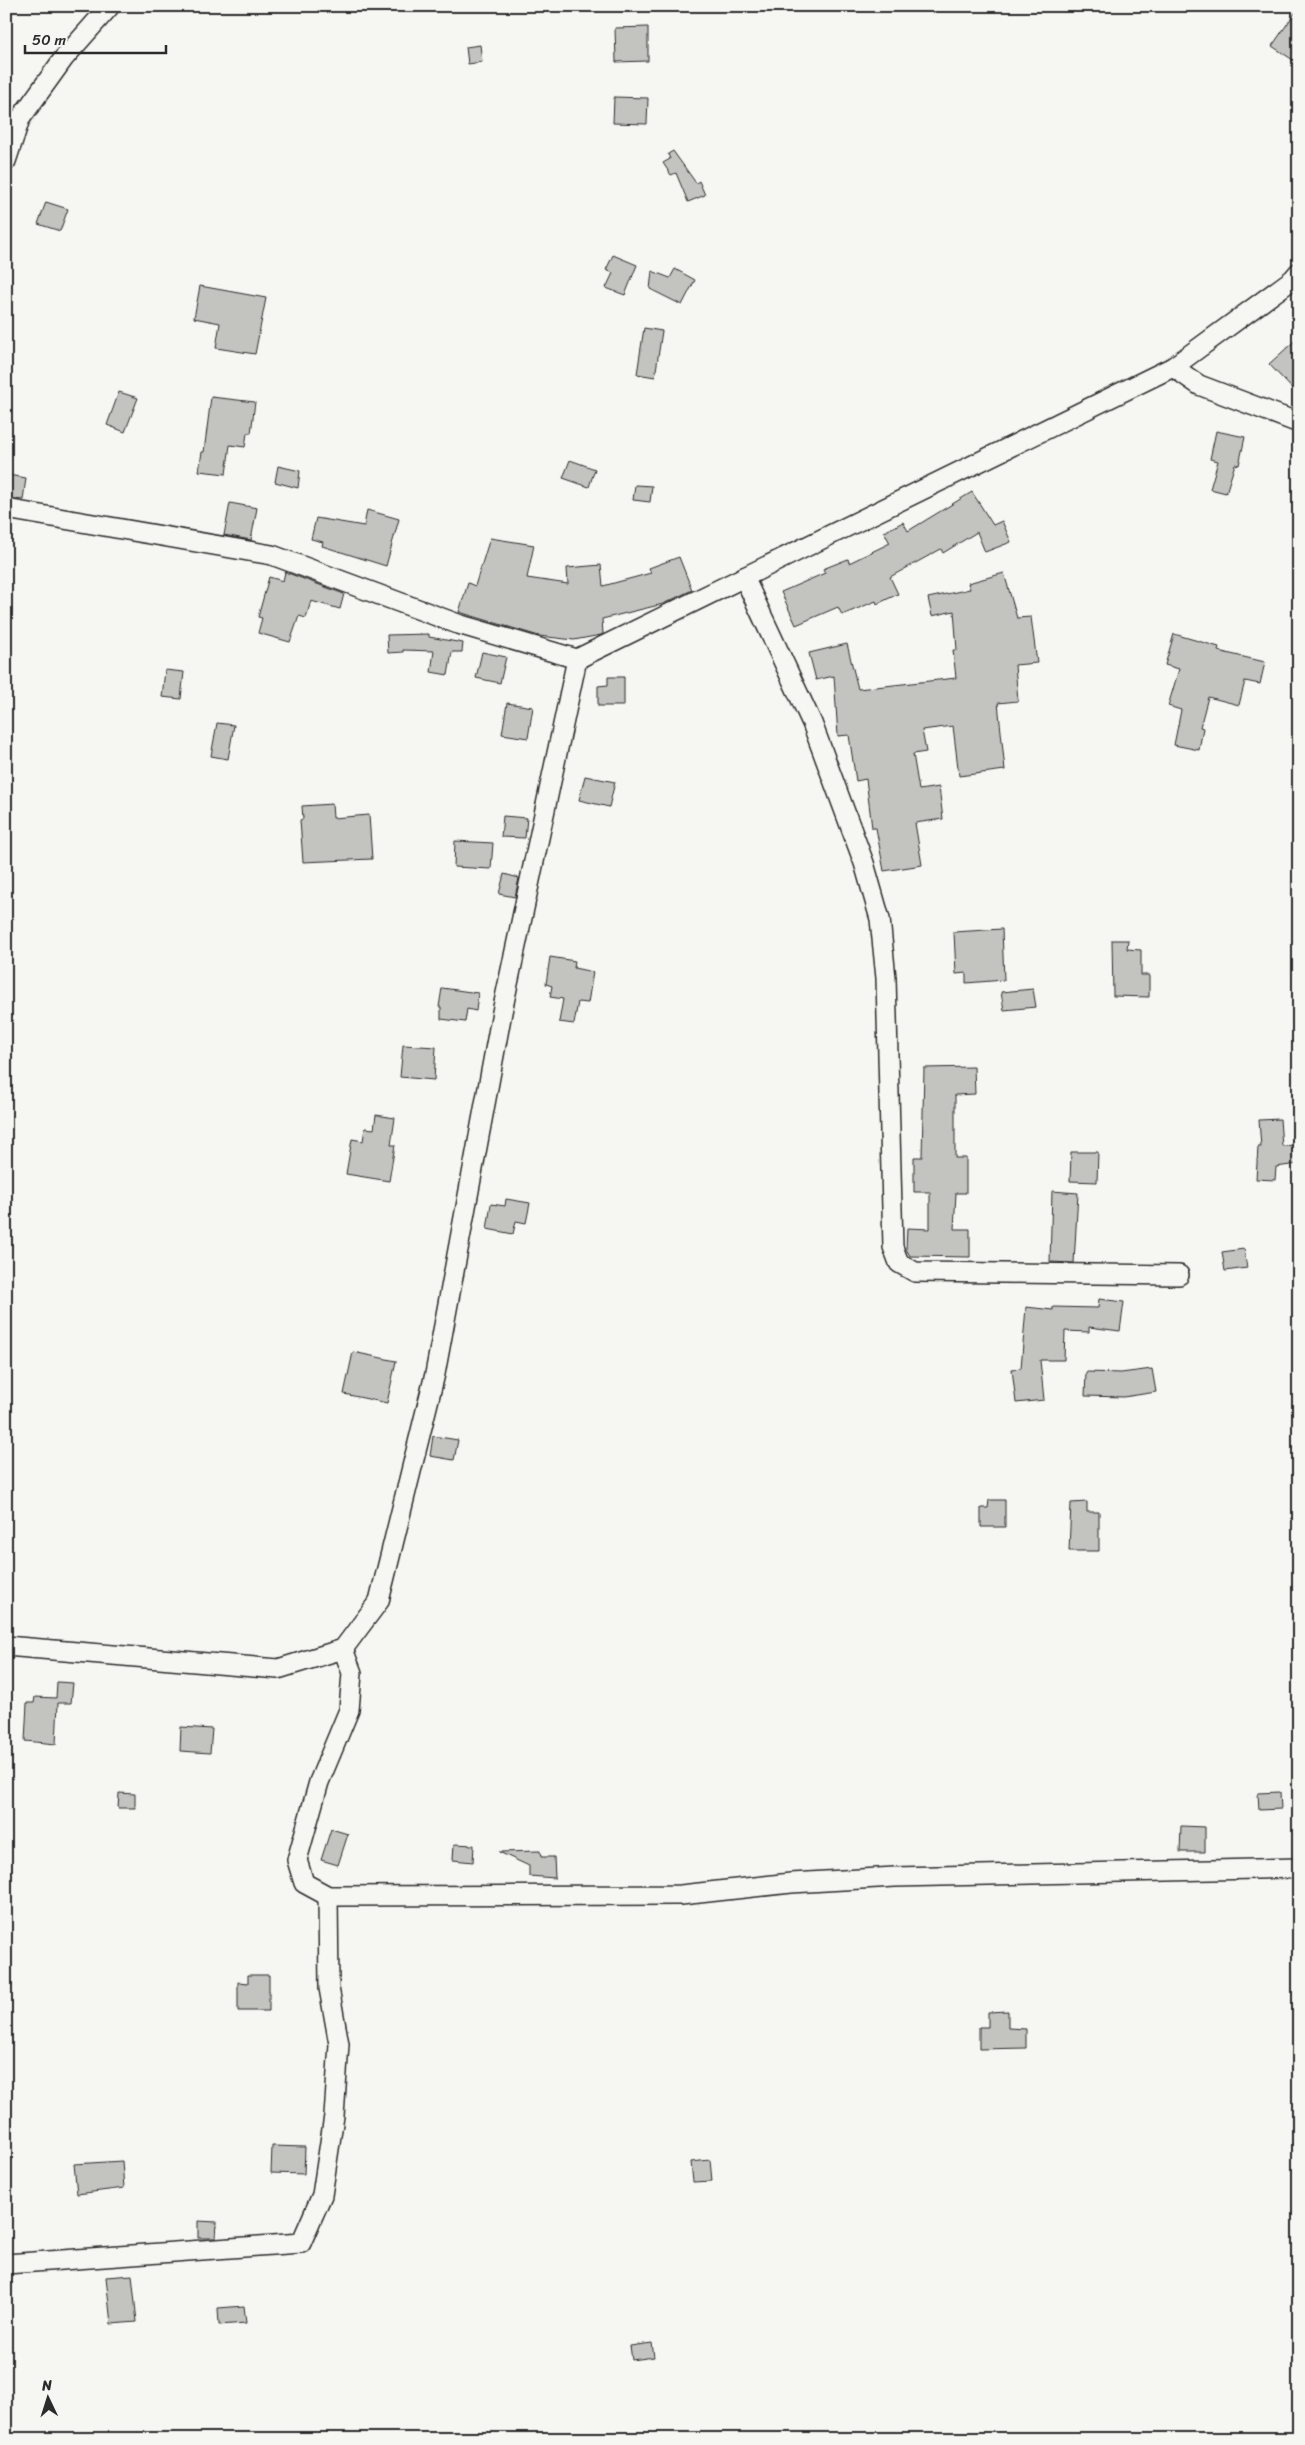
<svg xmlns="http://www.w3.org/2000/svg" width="1305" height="2445" viewBox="0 0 1305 2445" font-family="Sriracha,sans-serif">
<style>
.building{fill:#c3c3c0;stroke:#2b2b2b}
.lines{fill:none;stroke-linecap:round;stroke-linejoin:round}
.minor-casing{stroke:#2b2b2b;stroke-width:22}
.minor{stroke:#f6f6f2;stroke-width:19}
</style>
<rect width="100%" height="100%" fill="#f6f6f2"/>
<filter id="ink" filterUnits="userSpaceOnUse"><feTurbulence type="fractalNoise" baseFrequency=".02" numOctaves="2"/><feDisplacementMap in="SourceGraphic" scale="10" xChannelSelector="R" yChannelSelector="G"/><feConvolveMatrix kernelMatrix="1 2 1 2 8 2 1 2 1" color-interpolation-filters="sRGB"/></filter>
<g filter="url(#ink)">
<!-- building -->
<g class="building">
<path d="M1299,7v57l-27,-18z"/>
<path d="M648,27v34l-32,1 -1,-34z"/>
<path d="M480,45l2,17 -14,2 -2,-17z"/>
<path d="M614,97l34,1 -1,26 -34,-1z"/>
<path d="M673,151l23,32 3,-2 6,14 -17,7 -12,-29 -5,2 -8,-12 7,-4 -2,-5z"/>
<path d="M46,202l22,7 -8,22 -22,-7z"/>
<path d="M613,255l24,10 -12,30 -19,-7 7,-15 -7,-3z"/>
<path d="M675,269l20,11 -13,25 -32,-16 2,-18 18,7z"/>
<path d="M200,286l66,12 -11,56 -39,-6 4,-25 -26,-5z"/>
<path d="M644,328l18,3 -7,46 -18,-3z"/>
<path d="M1299,337v59l-30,-32z"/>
<path d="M119,392l19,6 -13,34 -18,-7z"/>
<path d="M211,397l44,5 -4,31h-4l-2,14 -15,-2 -4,29 -27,-3 3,-19h2z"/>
<path d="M1216,431l29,6 -6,28 -4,-1 -9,29 -16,-4 8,-28 -8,-2z"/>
<path d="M570,460l25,9 -6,18 -26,-9z"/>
<path d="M278,466l22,5 -2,17 -23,-6z"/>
<path d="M8,475l18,3 -3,22 -17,-2z"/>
<path d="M635,485l17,1 -2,16 -17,-2z"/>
<path d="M972,492l21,33 9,-4 9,21 -26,10 -8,-20 -34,21 -2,-4 -51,28 8,17 -21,10 -1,-3 -34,14 -4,-8 -42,18 -15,-33 44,-19 -2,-4 25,-10 1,4 41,-20 -6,-11 19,-10 5,9z"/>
<path d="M230,503l27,5 -6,32 -27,-5z"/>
<path d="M367,510l32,9 -13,47 -64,-20 1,-4 -12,-3 5,-21 48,8z"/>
<path d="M490,538l44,7 -7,33 41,6 -1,-16 34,-3 2,21 48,-13 -2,-5 30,-11 13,33 -29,14 -61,15 1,15 -2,1 -27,5 -35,-4 -80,-24 9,-29 7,3z"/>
<path d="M285,572l59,22 -4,15 -29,-8 -5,17 -7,-2 -9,26 -32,-9 4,-15 -4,-1 11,-40 14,4z"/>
<path d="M1004,573l13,45 14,-1 6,46 -22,2 3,36 -20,2 7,67 -46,6 -6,-50 -31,4 4,22 -13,2 6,36 20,-3 4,32 -28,4 7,42 -38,6 -8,-43h-4l-6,-49 -10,2 -7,-46 -11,1 -4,-60 -18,4 -7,-27 38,-9 11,45 98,-11 -3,-28h4l-3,-39 -22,5 -4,-18 42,-9 -2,-6z"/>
<path d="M429,634v3l34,6 -1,9h-10l-4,23 -17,-3 3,-21 -31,-1v2l-15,1 -1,-18z"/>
<path d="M1174,634l45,13 -1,4 47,11 -5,22 -15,-3 -6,24 -31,-8 -8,30 3,1 -4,22 -25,-5 7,-35 -13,-4 11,-37 -14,-4z"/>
<path d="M482,652l24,5 -6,26 -24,-5z"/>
<path d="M165,670l19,2 -3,27 -19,-2z"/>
<path d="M608,677h16v29h-26v-20l10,-1z"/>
<path d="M507,703l26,4 -5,31 -26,-4z"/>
<path d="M217,723l17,2 -6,34 -17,-3z"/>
<path d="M585,776l30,6 -6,25 -30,-7z"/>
<path d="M332,804l1,14 36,-3 3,44 -69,3 -3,-42 3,-1 -1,-13z"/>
<path d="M503,816l24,2 -2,20 -24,-1z"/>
<path d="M455,841l38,2 -2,26 -37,-2z"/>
<path d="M504,874l15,4 -4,19 -16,-3z"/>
<path d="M1002,929l2,51 -38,3v-10l-10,1 -2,-42z"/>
<path d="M1112,940h16l-1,9 14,1v25h8v22l-36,-1z"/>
<path d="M550,957l25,4 -1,7 19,4 -5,31 -10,-1 -4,22 -15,-2 4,-23 -13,-2 2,-11 -6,-2z"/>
<path d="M442,988l36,5 -2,18 -9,-2 -2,13 -24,-3v-12h-2z"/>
<path d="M1033,989l3,18 -32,3 -3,-18z"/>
<path d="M403,1045l33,2 -2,33 -34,-3z"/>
<path d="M974,1067l1,27 -20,1v63h11v35h-10l-2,36h16v28l-60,-1 -4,-7 1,-21 23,1v-37h-16v-35h8l2,-89z"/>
<path d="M376,1115l19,3 -4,27h4l-6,36 -43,-7 6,-35 11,2 2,-13 9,1z"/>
<path d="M1280,1119l2,27 14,-1 2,19 -22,3 -1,13 -19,-1 2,-32h3l-2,-27z"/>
<path d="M1071,1152h27l-1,30 -27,-1z"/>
<path d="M1052,1191l26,2 -4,70 -24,-1z"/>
<path d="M506,1199l24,4 -4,20 -10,-2 -3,13 -26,-5 4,-25 14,2z"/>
<path d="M1244,1249l3,19 -22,3 -3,-19z"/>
<path d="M1099,1299l25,3 -4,29 -31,-4v5l-24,-1 -1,29h-24l4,40 -28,3 -4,-34 9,-1 5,-61 27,3v-3l45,1z"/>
<path d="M353,1352l43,9 -9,42 -43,-9z"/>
<path d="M1152,1369l4,23 -32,5 -39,-1 1,-24 35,1z"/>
<path d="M433,1436l25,4 -4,20 -24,-4z"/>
<path d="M989,1500h16v27h-24v-19h7z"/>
<path d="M1087,1502v10h12v39h-30l2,-48z"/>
<path d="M57,1682l16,1 -2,20h-13l-2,41 -31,-3 2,-38h7l1,-6 21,1z"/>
<path d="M181,1727l31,2 -2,24 -30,-2z"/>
<path d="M1280,1792l1,17 -22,1 -1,-17z"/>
<path d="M119,1793l16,1v14h-17z"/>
<path d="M1181,1826l24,1v25h-25z"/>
<path d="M331,1829l17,5 -10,31 -17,-5z"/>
<path d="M454,1844l20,1 -1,17 -20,-2z"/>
<path d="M540,1851l1,6h13l1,21 -26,-2v-10l-30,-14z"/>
<path d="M248,1975h21v36h-31v-29l10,1z"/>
<path d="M1008,2011v17l18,1v19l-47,1v-22h9v-15z"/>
<path d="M272,2146l33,1 -1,27 -33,-1z"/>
<path d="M710,2160l2,21 -19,1 -2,-20z"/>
<path d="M122,2161l2,27 -47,6 -3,-30z"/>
<path d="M198,2221l19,1 -1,16h-18z"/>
<path d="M132,2275l5,47 -26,2 -5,-47z"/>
<path d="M244,2306l2,17 -27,2 -1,-17z"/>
<path d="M652,2343l2,14 -22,3 -2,-14z"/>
</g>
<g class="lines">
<!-- minor casing -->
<g class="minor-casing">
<g id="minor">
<path d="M6,161l14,-42 44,-61 46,-52"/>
<path d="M1173,367l26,18 100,38"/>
<path d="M6,509l266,46 186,69 119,35 596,-292 120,-88 6,-7"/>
<path d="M744,577l68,146 52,140 16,56 6,59 7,269 6,16 16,9 264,3"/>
<path d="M6,1646l272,23 65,-20 36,-48 56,-227 67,-362 75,-353"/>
<path d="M343,1649l9,24 -3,37 -30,72 -22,78 7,23 24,13 353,-1 110,-12 104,-6 404,-9"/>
<path d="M6,2264l295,-21 21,-48 12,-79 5,-72 -10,-56 -1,-92"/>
</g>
</g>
<!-- minor -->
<use href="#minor" class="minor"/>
</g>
</g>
<!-- margin -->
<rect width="1305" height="2445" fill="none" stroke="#f6f6f2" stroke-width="25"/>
<rect x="12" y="12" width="1280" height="2420" fill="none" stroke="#2b2b2b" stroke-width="2" filter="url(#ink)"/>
<!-- north arrow -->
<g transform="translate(48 2398) rotate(356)" stroke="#f6f6f2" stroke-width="4" paint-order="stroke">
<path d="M0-4L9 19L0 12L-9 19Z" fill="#2b2b2b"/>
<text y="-8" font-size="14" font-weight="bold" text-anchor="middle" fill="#2b2b2b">N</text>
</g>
<!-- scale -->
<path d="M25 45v8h141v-8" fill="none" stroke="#2b2b2b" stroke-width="2.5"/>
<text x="32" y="45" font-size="15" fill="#2b2b2b" stroke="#f6f6f2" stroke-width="4" paint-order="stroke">50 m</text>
</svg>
